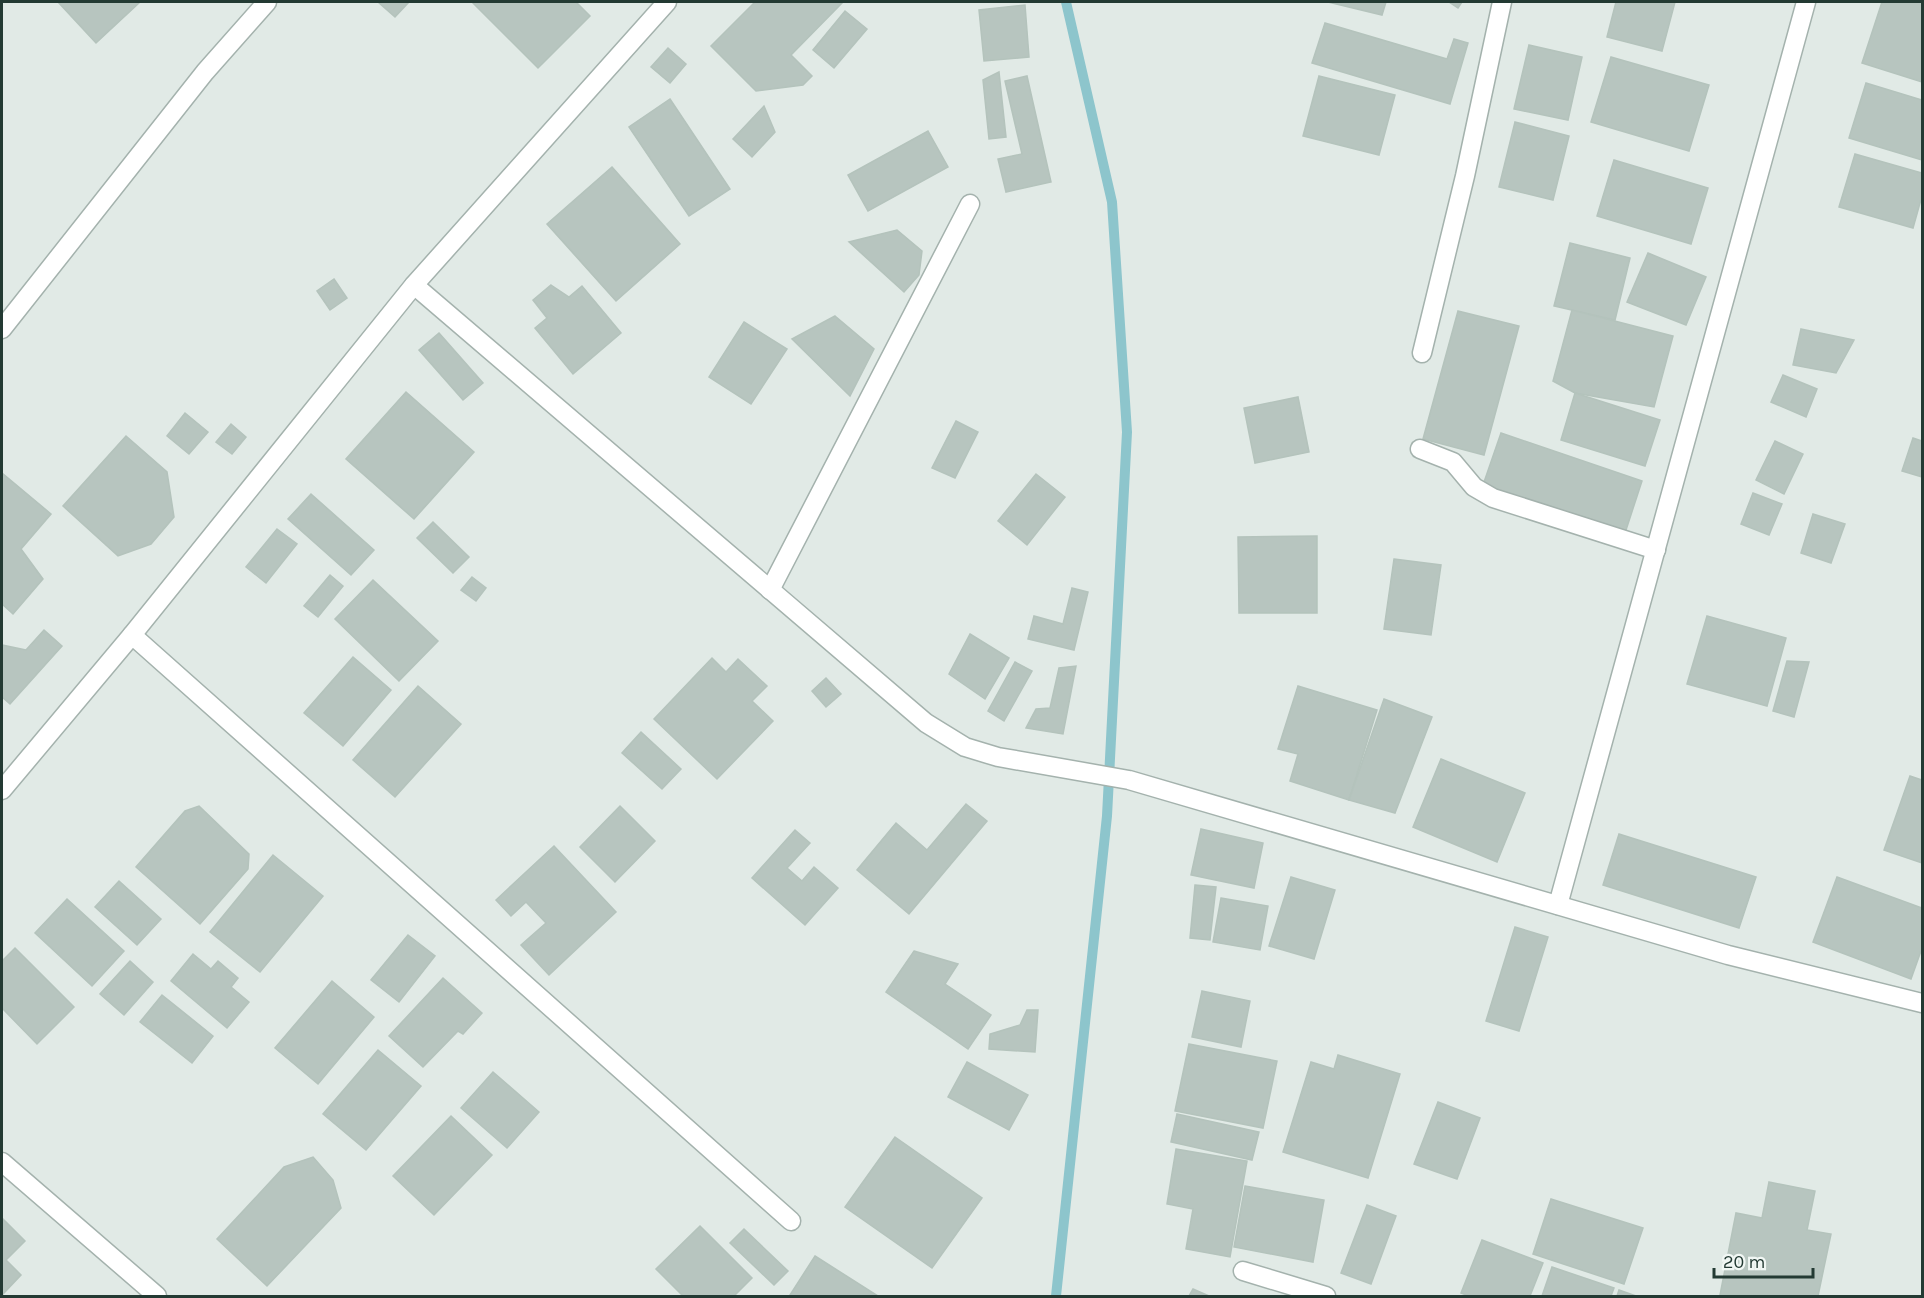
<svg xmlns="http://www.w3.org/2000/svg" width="1924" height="1298" viewBox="0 0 1924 1298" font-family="Karla,sans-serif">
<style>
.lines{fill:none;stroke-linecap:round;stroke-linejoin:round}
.stream{stroke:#8dc5cc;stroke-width:10}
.building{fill:#b7c5bf;stroke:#b4c3bc;stroke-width:1.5}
.street-casing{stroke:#a4b2ad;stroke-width:21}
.street{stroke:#fff;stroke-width:18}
</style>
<rect width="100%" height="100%" fill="#e1eae6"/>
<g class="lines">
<!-- stream -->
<path class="stream" d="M1056,1296l51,-480 20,-384 -15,-230 -46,-200"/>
</g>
<!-- building -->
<g class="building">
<path d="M58,2h82l-44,41z"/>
<path d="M378,2h31l-14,15z"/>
<path d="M472,2h104l14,14 -52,52z"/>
<path d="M755,2h88l-52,53 21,21 -9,9 -47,6 -45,-45z"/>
<path d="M1328,2h58l-4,13z"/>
<path d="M1449,2h13l-4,6z"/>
<path d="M1616,2h59l-13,49 -55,-14z"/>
<path d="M1882,2h40v80l-60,-19z"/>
<path d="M1025,5l4,52 -45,4 -5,-51z"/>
<path d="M845,11l22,18 -33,39 -21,-18z"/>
<path d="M1325,23l122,36 7,-20 14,4 -18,61 -138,-41z"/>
<path d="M1529,45l53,12 -14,63 -54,-11z"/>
<path d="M668,48l18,16 -16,19 -19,-16z"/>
<path d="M1611,57l98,28 -20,66 -98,-29z"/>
<path d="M999,72l7,65 -17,2 -6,-59z"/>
<path d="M1027,76l24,106 -45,10 -8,-33 24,-5 -17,-73z"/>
<path d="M1319,76l76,19 -16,60 -76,-19z"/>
<path d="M1866,83l56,17v60l-73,-22z"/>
<path d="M670,99l60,90 -41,27 -60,-89z"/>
<path d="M764,106l11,26 -23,25 -19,-18z"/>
<path d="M1515,122l54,14 -16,64 -54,-13z"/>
<path d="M928,131l20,36 -80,44 -20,-36z"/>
<path d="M1855,154l67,19v23l-9,32 -74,-21z"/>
<path d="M1614,160l94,28 -17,56 -94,-28z"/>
<path d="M612,167l68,77 -64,57 -69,-77z"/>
<path d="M897,230l25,21 -3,24 -15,17 -55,-50z"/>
<path d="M1570,243l60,15 -15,62 -61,-14z"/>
<path d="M1648,253l58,24 -20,48 -59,-23z"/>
<path d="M334,279l13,19 -17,12 -13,-19z"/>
<path d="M551,285l18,12 13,-11 39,47 -48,41 -38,-46 12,-10 -14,-18z"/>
<path d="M1572,310l101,26 -19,71 -79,-14 -22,-12z"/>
<path d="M1458,311l61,15 -35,129 -61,-16z"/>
<path d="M835,316l39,33 -24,47 -58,-57z"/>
<path d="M744,322l43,27 -36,55 -42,-27z"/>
<path d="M1801,329l53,11 -18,33 -43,-8z"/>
<path d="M439,333l44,50 -20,17 -44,-50z"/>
<path d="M1783,375l34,14 -11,28 -35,-15z"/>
<path d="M406,392l68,60 -60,67 -68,-60z"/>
<path d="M1575,393l85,27 -15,46 -84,-26z"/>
<path d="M1298,397l11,55 -54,11 -11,-55z"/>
<path d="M185,413l23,19 -19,22 -22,-18z"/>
<path d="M956,421l22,11 -23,46 -23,-10z"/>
<path d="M231,424l15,13 -14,17 -16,-12z"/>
<path d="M1501,433l141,48 -17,52 -142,-48z"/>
<path d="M126,436l41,36 7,45 -23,27 -33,12 -55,-50z"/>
<path d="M1913,438l9,3v36l-20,-6z"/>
<path d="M1775,441l28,13 -19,40 -28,-14z"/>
<path d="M2,473l49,41 -30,35 22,30 -30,35 -11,-10z"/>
<path d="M1036,474l29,23 -38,48 -29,-24z"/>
<path d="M1753,493l29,11 -13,31 -28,-11z"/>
<path d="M311,494l63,56 -23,25 -63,-56z"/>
<path d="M1813,514l32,10 -14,39 -30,-10z"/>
<path d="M433,522l36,35 -16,16 -36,-35z"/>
<path d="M277,529l20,15 -31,39 -20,-16z"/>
<path d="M1317,536v77h-78l-1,-76z"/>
<path d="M1394,559l47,6 -10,70 -47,-6z"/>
<path d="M330,575l13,11 -25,31 -14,-11z"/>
<path d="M472,577l14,11 -10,13 -15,-11z"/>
<path d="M373,580l65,61 -39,40 -64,-62z"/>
<path d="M1072,588l16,4 -14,58 -46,-11 6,-23 29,8z"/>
<path d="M1707,616l79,22 -19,68 -80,-22z"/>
<path d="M44,630l18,16 -52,58 -8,-7v-52l24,5z"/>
<path d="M970,634l39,24 -24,41 -36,-25z"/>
<path d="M353,657l38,33 -48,56 -39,-33z"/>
<path d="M712,658l14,14 12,-13 29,27 -15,15 21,20 -56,58 -63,-60z"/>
<path d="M1787,661l22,1 -15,55 -21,-6z"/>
<path d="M1015,662l17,9 -28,50 -16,-10z"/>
<path d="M1076,666l-13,68 -37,-6 10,-19 14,-1 9,-40z"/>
<path d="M826,678l15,16 -15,13 -14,-16z"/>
<path d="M418,686l43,38 -66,73 -42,-37z"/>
<path d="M1298,686l79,24 -28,90 -59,-19 8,-27 -20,-5z"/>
<path d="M1384,699l48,18 -37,96 -46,-13z"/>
<path d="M641,732l40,37 -19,20 -40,-36z"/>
<path d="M1441,759l84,34 -28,69 -84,-35z"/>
<path d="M1910,776l12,4v83l-38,-13z"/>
<path d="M966,804l21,17 -78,93 -52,-44 39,-47 31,27z"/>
<path d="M199,806l50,48 -1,15 -48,55 -64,-57 49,-56z"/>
<path d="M620,806l35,35 -40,41 -35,-35z"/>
<path d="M1201,829l62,14 -9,45 -63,-13z"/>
<path d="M795,830l15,13 -23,25 15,13 12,-14 24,21 -33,37 -53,-47z"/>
<path d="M1619,834l137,43 -17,51 -136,-43z"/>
<path d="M554,846l62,66 -67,63 -28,-30 25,-22 -20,-21 -15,14 -15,-16z"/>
<path d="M273,855l50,41 -63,76 -50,-40z"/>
<path d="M1291,877l44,13 -21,69 -45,-13z"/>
<path d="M1837,877l85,31v40l-11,31 -98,-37z"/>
<path d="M119,881l42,38 -24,26 -42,-38z"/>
<path d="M1195,885l21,2 -6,53 -20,-2z"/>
<path d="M1221,898l47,8 -8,44 -47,-8z"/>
<path d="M67,899l57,52 -32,35 -57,-53z"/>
<path d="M1515,927l33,10 -29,94 -33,-10z"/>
<path d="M408,935l27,21 -36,46 -28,-22z"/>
<path d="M15,948l59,59 -37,37 -35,-36v-47z"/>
<path d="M914,951l44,13 -13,20 46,31 -23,34 -82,-57z"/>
<path d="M193,954l18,15 7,-8 20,17 -7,9 18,15 -22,26 -56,-47z"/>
<path d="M130,961l23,21 -29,33 -24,-21z"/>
<path d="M443,978l39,35 -19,21 -5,-3 -35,36 -34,-31z"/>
<path d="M332,981l42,36 -56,67 -43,-36z"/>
<path d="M1202,991l48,10 -9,46 -49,-10z"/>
<path d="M162,995l51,41 -21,27 -52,-41z"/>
<path d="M1027,1010h11l-3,42 -46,-3 1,-15 30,-9z"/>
<path d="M1189,1044l88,17 -14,67 -88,-17z"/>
<path d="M378,1050l43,36 -55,64 -43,-36z"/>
<path d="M1338,1055l62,19 -32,104 -85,-26 28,-90 23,7z"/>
<path d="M967,1062l61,33 -19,35 -61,-33z"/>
<path d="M493,1072l46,40 -32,36 -46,-40z"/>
<path d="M1438,1102l42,16 -23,61 -43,-15z"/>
<path d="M1177,1114l82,18 -7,28 -81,-18z"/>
<path d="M451,1116l41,39 -58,60 -41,-39z"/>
<path d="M895,1137l87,61 -50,70 -87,-61z"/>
<path d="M1176,1149l71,12 -17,96 -44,-8 7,-40 -26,-5z"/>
<path d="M313,1157l20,23 8,28 -74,78 -50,-47 67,-72z"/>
<path d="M1769,1182l46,9 -8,39 24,4 -13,62 -98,-1 16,-82 26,5z"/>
<path d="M1245,1186l79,14 -11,62 -79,-15z"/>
<path d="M1551,1199l92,29 -19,56 -91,-30z"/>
<path d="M1367,1205l29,11 -25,68 -30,-11z"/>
<path d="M2,1218l23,23 -19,19 15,15 -19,20z"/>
<path d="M700,1226l52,52 -18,18h-51l-27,-27z"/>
<path d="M744,1229l44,42 -14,14 -44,-42z"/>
<path d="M1482,1240l61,23 -13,33h-61l-8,-3z"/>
<path d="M815,1256l63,40h-86l-2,-1z"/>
<path d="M1552,1267l62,21 -3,8h-69z"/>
<path d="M1193,1289l16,7h-20z"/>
<path d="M1619,1290l17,6h-19z"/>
</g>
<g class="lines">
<!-- street casing -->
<g class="street-casing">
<g id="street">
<path d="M414,285l512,438 39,24 33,10 131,23 599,175 194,48"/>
<path d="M2,329l203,-257 62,-70"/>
<path d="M1422,353l43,-177 37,-174"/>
<path d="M1420,449l33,13 21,25 19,11 163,52"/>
<path d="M770,590l200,-386"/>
<path d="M132,635l659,586"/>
<path d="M2,790l130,-155 282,-350 253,-283"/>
<path d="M1558,905l248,-903"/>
<path d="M2,1162l155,134"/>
<path d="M1243,1271l83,25"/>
</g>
</g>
<!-- street -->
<use href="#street" class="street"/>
</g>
<!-- border -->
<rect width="1924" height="1298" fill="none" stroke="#233a33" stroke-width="6"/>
<!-- scale -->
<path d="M1714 1268v9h99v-9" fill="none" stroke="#233a33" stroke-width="3"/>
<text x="1723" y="1268" font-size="18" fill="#233a33" stroke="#f1f7f4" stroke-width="4.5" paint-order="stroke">20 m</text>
</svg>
